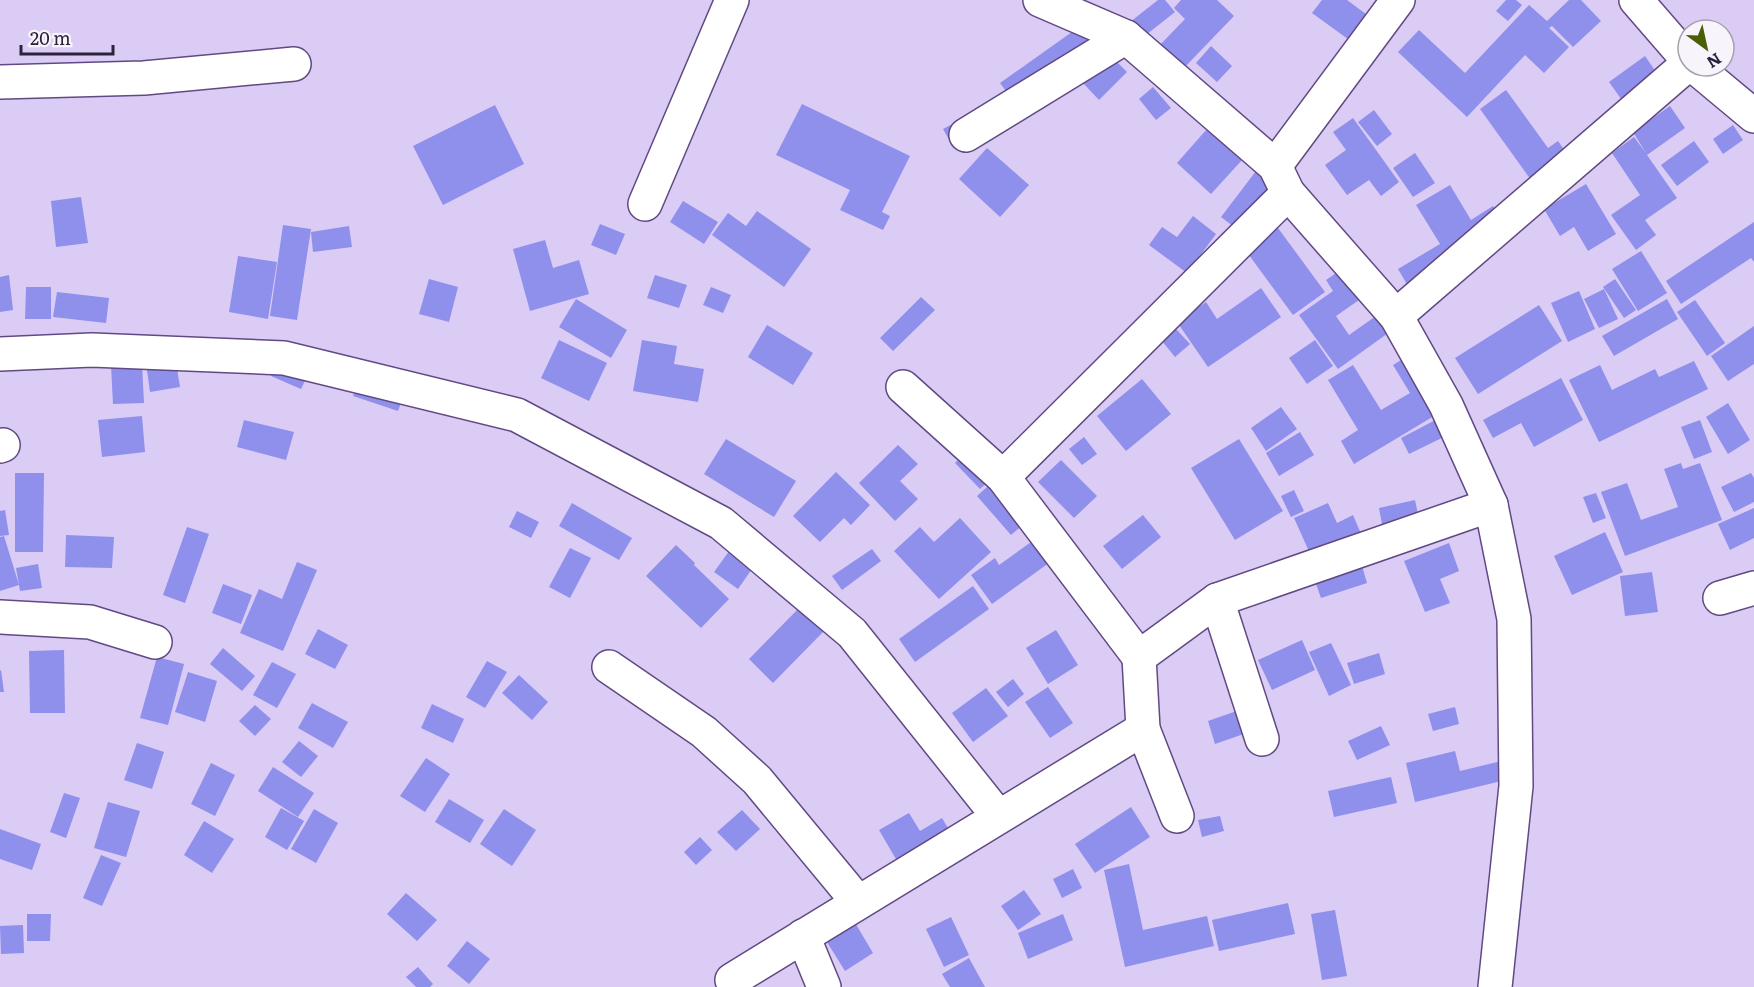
<svg xmlns="http://www.w3.org/2000/svg" width="1754" height="987" viewBox="0 0 1754 987" font-family="Literata,serif">
<style>
.building{fill:#8f8fec}
.lines{fill:none;stroke-linecap:round;stroke-linejoin:round}
.minor-casing{stroke:#614983;stroke-width:36}
.minor{stroke:#fff;stroke-width:33}
</style>
<rect width="100%" height="100%" fill="#dbccf5"/>
<!-- building -->
<g class="building">
<path d="M1158,0h7l10,12 -38,30 -12,-16z"/>
<path d="M1181,0h36l17,16 -52,54 -24,-23 27,-28 -11,-11z"/>
<path d="M1322,0h25l23,17 -18,25 -40,-29z"/>
<path d="M1506,0h10l6,5 -14,16 -12,-10z"/>
<path d="M1569,0h12l20,21 -28,26 -21,-21 -3,2 20,19 -25,26 -19,-18 -58,62 -69,-65 21,-22 46,43 64,-68 18,16z"/>
<path d="M1079,27l17,24 -79,55 -17,-23z"/>
<path d="M1211,46l21,20 -15,16 -21,-19z"/>
<path d="M1111,56l16,16 -28,28 -16,-17z"/>
<path d="M1645,56l20,29 -36,25 -20,-28z"/>
<path d="M1153,87l18,21 -15,12 -17,-21z"/>
<path d="M1506,90l42,58 10,-7 17,24 -36,26 -59,-82z"/>
<path d="M802,104l108,52 -28,56 8,4 -7,14 -43,-20 10,-20 -74,-35z"/>
<path d="M495,105l29,59 -81,41 -30,-59z"/>
<path d="M1670,106l15,22 -38,27 30,43 -32,22 11,15 -20,15 -25,-35 29,-20 -28,-42 22,-16 12,16 -13,-21z"/>
<path d="M1374,110l18,24 -15,12 -19,-24z"/>
<path d="M1353,118l46,64 -18,14 -12,-16 -22,15 -22,-30 21,-15 -13,-18z"/>
<path d="M960,120l9,16 -17,9 -9,-16z"/>
<path d="M1733,125l10,15 -20,14 -10,-15z"/>
<path d="M1207,129l35,31 -31,34 -34,-31z"/>
<path d="M1694,141l15,21 -32,24 -16,-21z"/>
<path d="M987,148l42,37 -29,32 -41,-38z"/>
<path d="M1415,153l20,30 -22,14 -20,-29z"/>
<path d="M1256,171l21,16 -35,46 -21,-16z"/>
<path d="M1586,184l30,50 -28,17 -14,-24 -14,9 -16,-27z"/>
<path d="M1450,185l21,35 22,-14 16,25 -98,60 -13,-22 42,-25 -24,-39z"/>
<path d="M81,197l7,46 -32,4 -5,-46z"/>
<path d="M683,201l35,21 -14,22 -34,-22z"/>
<path d="M757,211l54,38 -27,38 -72,-52 16,-22 18,13z"/>
<path d="M1193,216l23,18 -29,39 -38,-28 13,-18 15,10z"/>
<path d="M1754,222v40l-3,-4 -70,46 -15,-23z"/>
<path d="M600,224l25,10 -9,21 -25,-10z"/>
<path d="M283,225l28,4 -14,91 -27,-4z"/>
<path d="M349,226l3,21 -39,5 -2,-20z"/>
<path d="M1278,228l47,64 -32,23 -47,-64z"/>
<path d="M545,240l8,28 26,-8 10,34 -59,17 -17,-62z"/>
<path d="M1641,251l26,42 -29,18 -26,-42z"/>
<path d="M238,256l39,6 -9,57 -39,-7z"/>
<path d="M1352,262l20,29 -36,25 13,19 37,-26 12,17 -60,43 -39,-54 34,-24 -7,-11z"/>
<path d="M9,275l4,35 -13,2v-35z"/>
<path d="M655,275l32,10 -8,23 -32,-10z"/>
<path d="M429,279l29,8 -9,35 -30,-8z"/>
<path d="M1615,279l21,31 -12,8 -21,-31z"/>
<path d="M26,287h25v32h-26z"/>
<path d="M711,287l20,8 -8,18 -20,-8z"/>
<path d="M1261,288l20,29 -73,50 -31,-45 29,-20 11,17z"/>
<path d="M1604,289l14,30 -19,9 -15,-29z"/>
<path d="M1579,291l16,38 -27,13 -17,-39z"/>
<path d="M57,292l52,6 -3,25 -53,-6z"/>
<path d="M921,297l14,13 -42,41 -13,-13z"/>
<path d="M576,299l51,31 -16,28 -52,-31z"/>
<path d="M1667,299l11,20 -64,37 -12,-20z"/>
<path d="M1695,300l30,43 -18,13 -30,-44z"/>
<path d="M1539,305l23,36 -84,53 -23,-36z"/>
<path d="M767,325l46,28 -20,32 -45,-28z"/>
<path d="M1754,326v38l-26,17 -17,-25z"/>
<path d="M1176,329l14,15 -15,13 -13,-16z"/>
<path d="M559,340l48,23 -18,38 -48,-23z"/>
<path d="M642,340l35,6 -3,18 30,5 -6,33 -65,-11z"/>
<path d="M1315,340l18,26 -26,18 -18,-26z"/>
<path d="M173,344l7,43 -30,5 -6,-44z"/>
<path d="M141,345l3,58 -31,1 -3,-57z"/>
<path d="M1416,351l33,56 -95,57 -13,-23 17,-11 -30,-50 25,-15 28,45 29,-17 -17,-28z"/>
<path d="M280,356l30,14 -9,19 -30,-13z"/>
<path d="M1694,361l14,28 -109,53 -30,-62 31,-15 12,25 43,-21 4,8z"/>
<path d="M360,378l45,14 -7,19 -45,-15z"/>
<path d="M1561,378l22,42 -49,27 -13,-24 -28,15 -10,-18z"/>
<path d="M1142,379l29,35 -45,37 -29,-35z"/>
<path d="M1728,403l22,37 -22,14 -22,-37z"/>
<path d="M1281,407l16,22 -31,22 -15,-23z"/>
<path d="M1447,414l9,17 -47,23 -8,-16z"/>
<path d="M142,416l3,36 -43,5 -4,-37z"/>
<path d="M244,420l50,12 -8,28 -49,-13z"/>
<path d="M1700,420l12,32 -18,7 -13,-32z"/>
<path d="M1300,432l14,23 -35,21 -13,-23z"/>
<path d="M1084,437l13,17 -15,11 -13,-16z"/>
<path d="M726,439l70,42 -22,36 -70,-43z"/>
<path d="M1239,439l44,72 -48,29 -44,-72z"/>
<path d="M898,445l20,19 -18,17 18,18 -23,22 -36,-38z"/>
<path d="M968,450l25,27 -13,12 -25,-26z"/>
<path d="M1061,460l36,36 -23,22 -36,-36z"/>
<path d="M1681,463l2,6 17,-6 22,57 -97,36 -24,-64 26,-9 14,37 37,-13 -14,-38z"/>
<path d="M836,472l34,33 -19,20 -7,-7 -24,24 -27,-26z"/>
<path d="M15,473h29l-1,79h-28z"/>
<path d="M1751,473l3,5v24l-20,10 -13,-25z"/>
<path d="M997,478l34,40 -20,17 -34,-39z"/>
<path d="M1294,490l10,21 -13,6 -10,-21z"/>
<path d="M1596,493l10,25 -13,5 -10,-26z"/>
<path d="M1415,500l6,28 -37,7 -5,-27z"/>
<path d="M572,503l60,35 -13,22 -60,-34z"/>
<path d="M1328,503l9,20 16,-8 9,21 -50,22 -18,-40z"/>
<path d="M1754,508v30l-24,12 -12,-26z"/>
<path d="M5,510l4,25 -9,1v-25z"/>
<path d="M517,511l22,11 -8,16 -22,-11z"/>
<path d="M1143,515l18,22 -39,32 -19,-23z"/>
<path d="M960,518l31,34 -52,47 -45,-48 26,-24 14,15z"/>
<path d="M187,527l22,7 -24,69 -22,-8z"/>
<path d="M1048,530l16,22 -72,52 -21,-29 24,-17 4,7z"/>
<path d="M1605,532l18,40 -51,23 -18,-39z"/>
<path d="M66,535l48,2 -2,31 -47,-1z"/>
<path d="M4,536l15,49 -19,6v-54z"/>
<path d="M740,536l23,17 -25,36 -24,-17z"/>
<path d="M1449,543l10,28 -19,8 10,24 -25,9 -21,-51z"/>
<path d="M676,545l19,18 -1,2 35,34 -28,29 -55,-52z"/>
<path d="M570,548l21,10 -21,40 -21,-11z"/>
<path d="M872,549l9,12 -39,29 -10,-14z"/>
<path d="M297,562l20,8 -34,81 -43,-18 19,-44 23,10z"/>
<path d="M38,564l4,24 -22,3 -4,-23z"/>
<path d="M1362,566l5,17 -46,15 -6,-17z"/>
<path d="M1652,572l6,40 -33,4 -5,-40z"/>
<path d="M223,584l29,11 -11,29 -29,-11z"/>
<path d="M973,586l16,23 -74,53 -16,-23z"/>
<path d="M799,608l25,23 -51,52 -24,-24z"/>
<path d="M318,629l30,16 -13,24 -30,-15z"/>
<path d="M1056,630l22,35 -30,19 -22,-36z"/>
<path d="M1302,640l13,30 -43,20 -14,-30z"/>
<path d="M1331,643l20,42 -22,11 -20,-44z"/>
<path d="M223,648l32,28 -13,15 -32,-27z"/>
<path d="M64,650l1,63h-35l-1,-62z"/>
<path d="M1379,653l6,21 -31,10 -7,-21z"/>
<path d="M157,657l27,7 -16,61 -28,-7z"/>
<path d="M487,661l20,11 -22,36 -19,-11z"/>
<path d="M272,662l24,12 -19,34 -24,-13z"/>
<path d="M1,670l3,22h-4v-21z"/>
<path d="M188,672l29,9 -12,41 -30,-10z"/>
<path d="M519,675l29,27 -16,18 -30,-27z"/>
<path d="M1013,679l11,15 -16,13 -12,-15z"/>
<path d="M1048,687l25,36 -23,15 -25,-36z"/>
<path d="M986,688l22,28 -35,26 -21,-29z"/>
<path d="M312,703l36,19 -15,26 -35,-20z"/>
<path d="M432,704l32,15 -11,24 -32,-15z"/>
<path d="M255,705l16,14 -16,17 -16,-15z"/>
<path d="M1248,707l7,23 -40,14 -7,-23z"/>
<path d="M1455,707l4,17 -26,7 -5,-17z"/>
<path d="M1381,726l9,19 -33,15 -9,-19z"/>
<path d="M299,741l19,15 -17,21 -19,-15z"/>
<path d="M137,743l27,9 -12,37 -28,-9z"/>
<path d="M1455,751l5,20 58,-14 4,19 -107,26 -9,-39z"/>
<path d="M426,758l24,16 -25,38 -25,-16z"/>
<path d="M211,763l24,12 -20,41 -24,-12z"/>
<path d="M273,767l41,26 -16,24 -40,-26z"/>
<path d="M1391,777l6,26 -63,14 -6,-26z"/>
<path d="M64,793l16,5 -14,40 -16,-6z"/>
<path d="M449,799l35,21 -14,23 -35,-21z"/>
<path d="M108,802l32,9 -14,46 -32,-9z"/>
<path d="M1131,807l19,30 -55,36 -20,-29z"/>
<path d="M281,808l23,13 -17,29 -22,-13z"/>
<path d="M314,809l24,14 -22,40 -25,-14z"/>
<path d="M504,809l32,21 -24,36 -32,-22z"/>
<path d="M742,810l18,19 -24,22 -19,-19z"/>
<path d="M909,813l11,18 22,-13 10,17 -52,31 -21,-36z"/>
<path d="M1220,816l4,15 -22,6 -4,-17z"/>
<path d="M204,821l30,18 -22,34 -28,-18z"/>
<path d="M0,829l41,15 -9,26 -32,-11z"/>
<path d="M700,837l12,13 -16,15 -12,-13z"/>
<path d="M101,855l20,8 -19,43 -19,-8z"/>
<path d="M1129,864l14,66 64,-14 7,30 -89,21 -21,-97z"/>
<path d="M1073,869l9,19 -20,10 -9,-19z"/>
<path d="M1024,890l17,24 -23,16 -17,-24z"/>
<path d="M406,893l31,27 -20,21 -30,-27z"/>
<path d="M1288,903l7,31 -76,17 -7,-31z"/>
<path d="M1335,910l12,66 -25,4 -11,-66z"/>
<path d="M27,914h24l-1,27h-23z"/>
<path d="M1063,914l10,26 -45,19 -10,-26z"/>
<path d="M851,916l22,37 -28,18 -23,-37z"/>
<path d="M951,917l18,38 -25,12 -18,-38z"/>
<path d="M23,925l1,28 -23,1 -1,-28z"/>
<path d="M467,941l23,18 -21,25 -22,-18z"/>
<path d="M969,958l16,29h-35l-8,-13z"/>
<path d="M418,967l15,17 -3,3h-14l-10,-10z"/>
</g>
<g class="lines">
<!-- minor casing -->
<g class="minor-casing">
<g id="minor">
<path d="M1040,0l86,37 149,129 13,27 108,123 50,89 45,100 23,114 2,167 -21,201"/>
<path d="M1636,0l52,60"/>
<path d="M1694,66l60,50"/>
<path d="M0,82l144,-4 150,-14"/>
<path d="M966,135l160,-98"/>
<path d="M1275,166l123,-166"/>
<path d="M645,204l87,-204"/>
<path d="M1396,316l292,-252"/>
<path d="M0,354l92,-4 192,8 233,57 204,108 131,110 146,183"/>
<path d="M903,387l100,90 136,180"/>
<path d="M0,446l3,-1"/>
<path d="M1003,477l285,-284"/>
<path d="M1720,598l34,-10"/>
<path d="M1217,600l45,139"/>
<path d="M0,617l90,5 65,20"/>
<path d="M609,667l95,65 53,48 101,122"/>
<path d="M1143,729l34,87"/>
<path d="M803,936l21,51"/>
<path d="M732,980l411,-251 -4,-72 78,-57 274,-95"/>
</g>
</g>
<!-- minor -->
<use href="#minor" class="minor"/>
</g>
<!-- north arrow -->
<g transform="translate(1706 48) rotate(147)"><circle r="28" fill="#f7f4fb" stroke="#a6a0af" stroke-width="1.5"/>
<path d="M0-4.5L10 22L0 15L-10 22Z" fill="#4b5e03"/>
<text y="-9" font-size="16" font-weight="bold" text-anchor="middle" fill="#2c223c">N</text>
</g>
<!-- scale -->
<path d="M21 45v9h92v-9" fill="none" stroke="#2c223c" stroke-width="3"/>
<text x="30" y="45" font-size="18" fill="#2c223c" stroke="#f7f4fb" stroke-width="4.5" paint-order="stroke">20 m</text>
</svg>
